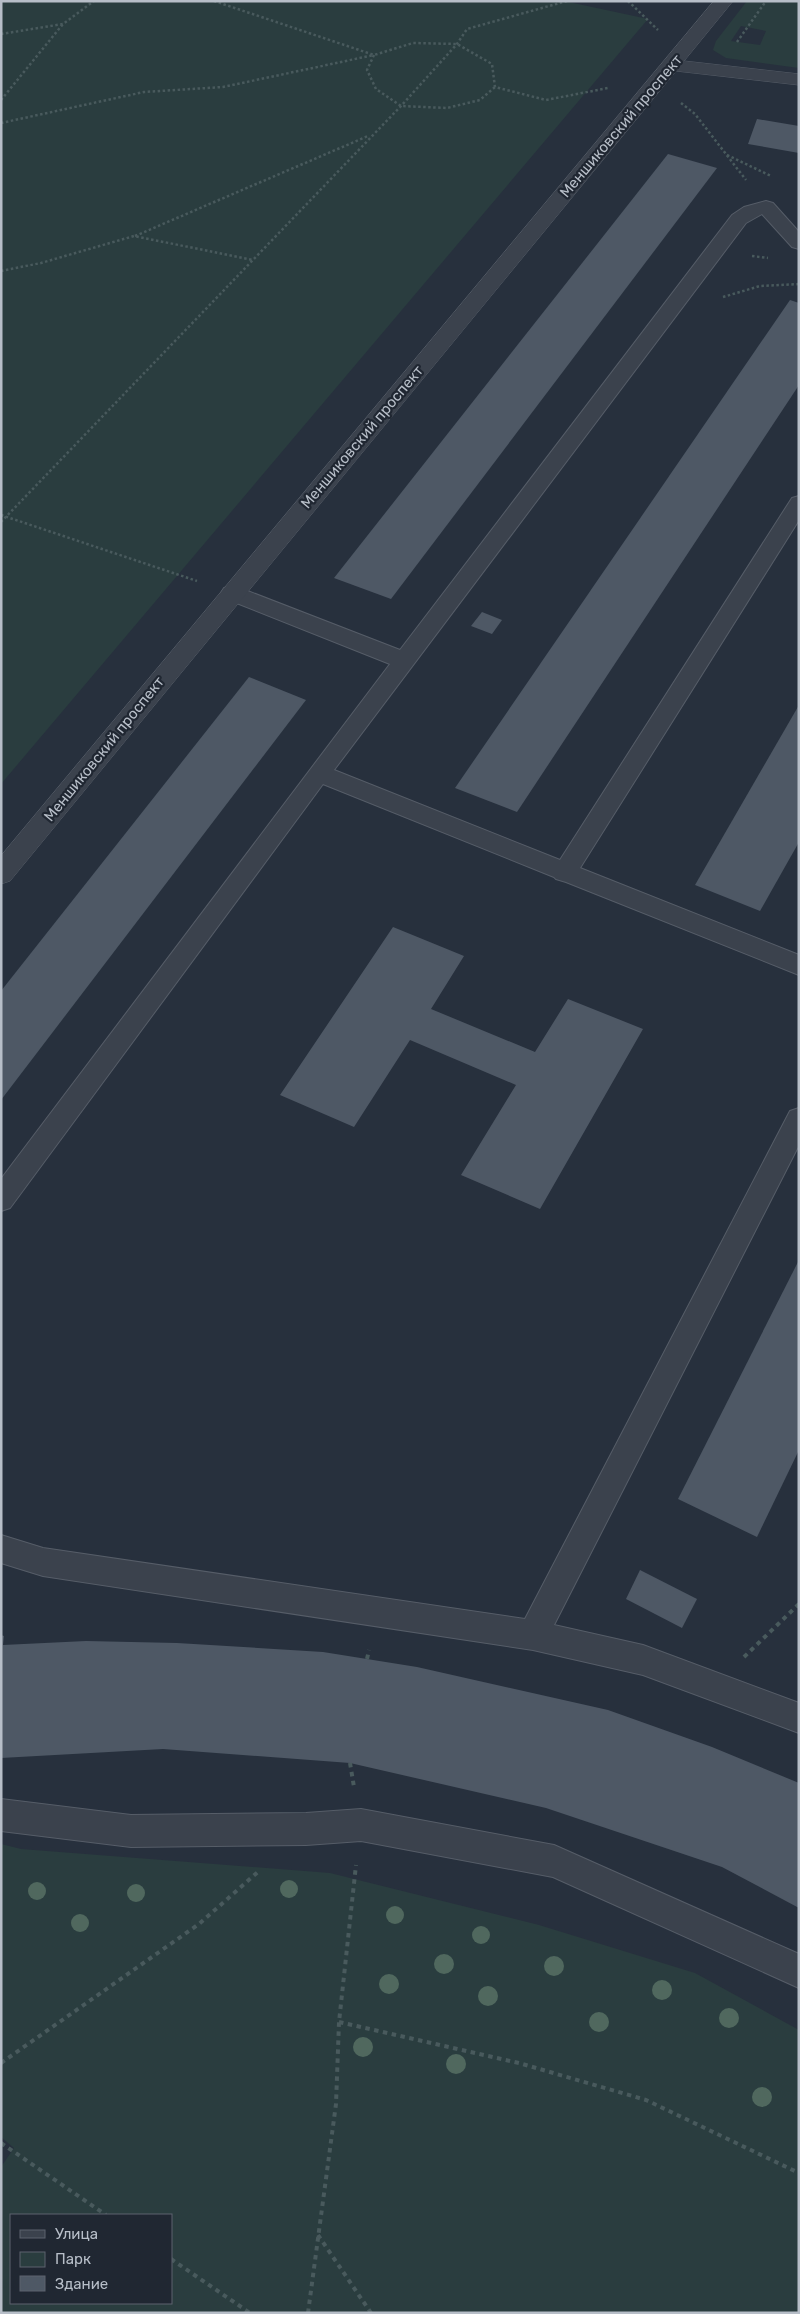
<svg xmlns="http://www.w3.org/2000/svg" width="800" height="2314" viewBox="0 0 800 2314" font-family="Rubik,sans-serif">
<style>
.green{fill:#2a3d3f;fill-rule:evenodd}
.building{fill:#4e5865}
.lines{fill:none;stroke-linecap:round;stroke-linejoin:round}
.lane-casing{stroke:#565d68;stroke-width:2}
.street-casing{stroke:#565d68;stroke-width:1}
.path-far1{stroke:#495a5d;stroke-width:2.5;stroke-dasharray:2.5 2.5;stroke-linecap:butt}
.path{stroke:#495a5d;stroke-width:4;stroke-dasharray:4.5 4.5;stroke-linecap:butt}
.lane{fill:#3b424d;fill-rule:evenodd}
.street{fill:#3b424d;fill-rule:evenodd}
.tree{fill:#50685e}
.labels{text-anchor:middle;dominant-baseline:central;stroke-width:4.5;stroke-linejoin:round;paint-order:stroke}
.far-street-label{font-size:15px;fill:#b7bec8;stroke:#202732}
</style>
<rect width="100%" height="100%" fill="#27303d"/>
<!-- green -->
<g class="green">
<path d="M1,1h563l84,18 -647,765z"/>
<path d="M747,1h52v67l-73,-10 -13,-8 3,-9zM741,26l25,5 -6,14 -29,-4z"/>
<path d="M1,1844l20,5 309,24 209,52 156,48 104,57v283h-798v-146l13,-19 -13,-11zM11,2215h160v88h-160z"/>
</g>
<!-- building -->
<g class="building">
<path d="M757,119l42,7v27l-51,-9z"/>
<path d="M668,154l49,14 -326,431 -57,-21z"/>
<path d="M790,300l9,3v82l-282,427 -62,-24z"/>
<path d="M482,612l20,8 -10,14 -21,-8z"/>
<path d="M249,677l57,23 -305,400v-109z"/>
<path d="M799,705v137l-39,69 -65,-26z"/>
<path d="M393,927l71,29 -33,53 104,43 33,-53 75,30 -103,180 -79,-34 55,-90 -106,-45 -56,87 -74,-32z"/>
<path d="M799,1260v190l-42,87 -79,-38z"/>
<path d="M640,1570l57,29 -15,29 -56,-29z"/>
<path d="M1,1635l3,1 -1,9 83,-4 91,2 146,9 94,15 191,43 104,37 87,36v125l-77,-41 -176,-59 -196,-45 -187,-14 -162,9z"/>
</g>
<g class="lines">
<!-- lane casing -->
<g class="lane-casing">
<g id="lane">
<path d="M766,201l7,2 26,29v17l-7,-2 -30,-33 -16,9 -412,547 226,90 232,-362 7,-2v24l-219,348 219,87v20l-233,-93 -10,-3 -2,-2 -231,-93 -313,424 -9,3v-32l389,-515 -166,-66 -3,-5 3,-5 8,-2 8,2 160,62 332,-435 12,-8z"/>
<path d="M799,1108v37l-245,480 89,20 156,58v30l-156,-58 -110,-25 -490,-74 -42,-13v-28l42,13 482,71 265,-508z"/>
<path d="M1,1799l130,16 175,-2 55,-4 193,36 245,109v34l-246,-111 -192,-36 -55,4 -175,2 -130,-16z"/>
</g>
</g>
<!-- street casing -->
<g class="street-casing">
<path id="street" d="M714,1h19l-49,60 115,13v11l-123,-14 -666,810 -9,3v-28z"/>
</g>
<!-- path-far1 -->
<g class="path-far1">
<path d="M214,1l160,54 39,-12 44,1 35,20 3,23 51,13 62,-12"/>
<path d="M628,1l30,29"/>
<path d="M1,34l62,-10 31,-23"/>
<path d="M737,42l29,-41"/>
<path d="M374,55l-7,15 9,19 25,17 46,2 33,-8 15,-13"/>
<path d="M1,100l62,-76"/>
<path d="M681,103l14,11 51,66"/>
<path d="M1,123l143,-31 79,-5 151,-32"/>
<path d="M727,155l44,21"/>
<path d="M135,236l233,-100"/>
<path d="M752,256l16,2"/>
<path d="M1,271l40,-8 93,-27 119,24"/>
<path d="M723,297l37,-11 39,-2"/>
<path d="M1,515l196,66"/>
<path d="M1,522l400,-416 56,-62 10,-15 100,-28"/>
</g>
<!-- path -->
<g class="path">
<path d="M744,1657l55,-53"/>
<path d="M367,1659l2,-9"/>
<path d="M350,1763l4,24"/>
<path d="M339,2022l180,41 127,37 153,73"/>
<path d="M1,2063l198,-139 60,-53"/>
<path d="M1,2143l105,72"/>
<path d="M318,2235l53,78"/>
<path d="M171,2259l79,54"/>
<path d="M308,2313l28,-209 3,-82 17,-157"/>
</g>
<!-- lane -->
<use href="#lane" class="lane"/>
<!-- street -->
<use href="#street" class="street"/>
</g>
<!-- trees -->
<g class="tree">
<circle cx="289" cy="1889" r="9"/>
<circle cx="37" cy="1891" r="9"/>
<circle cx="136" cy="1893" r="9"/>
<circle cx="395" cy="1915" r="9"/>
<circle cx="80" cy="1923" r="9"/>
<circle cx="481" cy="1935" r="9"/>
<circle cx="444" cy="1964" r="10"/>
<circle cx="554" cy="1966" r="10"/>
<circle cx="389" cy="1984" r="10"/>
<circle cx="662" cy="1990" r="10"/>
<circle cx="488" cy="1996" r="10"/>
<circle cx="729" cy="2018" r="10"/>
<circle cx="599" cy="2022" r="10"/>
<circle cx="363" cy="2047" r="10"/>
<circle cx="456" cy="2064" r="10"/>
<circle cx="762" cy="2097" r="10"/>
</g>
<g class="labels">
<!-- far-street labels -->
<g class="far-street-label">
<text transform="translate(621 126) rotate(-50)">Меншиковский проспект</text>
<text transform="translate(362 437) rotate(-50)">Меншиковский проспект</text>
<text transform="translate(104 749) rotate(-51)">Меншиковский проспект</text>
</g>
</g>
<!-- border -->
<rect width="800" height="2314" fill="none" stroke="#b7bec8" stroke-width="5"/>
<!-- legend -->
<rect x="10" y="2214" width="162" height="90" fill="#202732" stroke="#5c636e"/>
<rect x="20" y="2230" width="25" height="8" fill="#3b424d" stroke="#5c636e"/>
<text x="55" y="2239" font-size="15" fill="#b7bec8">Улица</text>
<rect x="20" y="2252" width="25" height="15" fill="#2a3d3f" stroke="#5c636e"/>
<text x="55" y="2264" font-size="15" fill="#b7bec8">Парк</text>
<rect x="20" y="2276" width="25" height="15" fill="#4e5865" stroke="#5c636e"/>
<text x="55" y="2289" font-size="15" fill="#b7bec8">Здание</text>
</svg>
